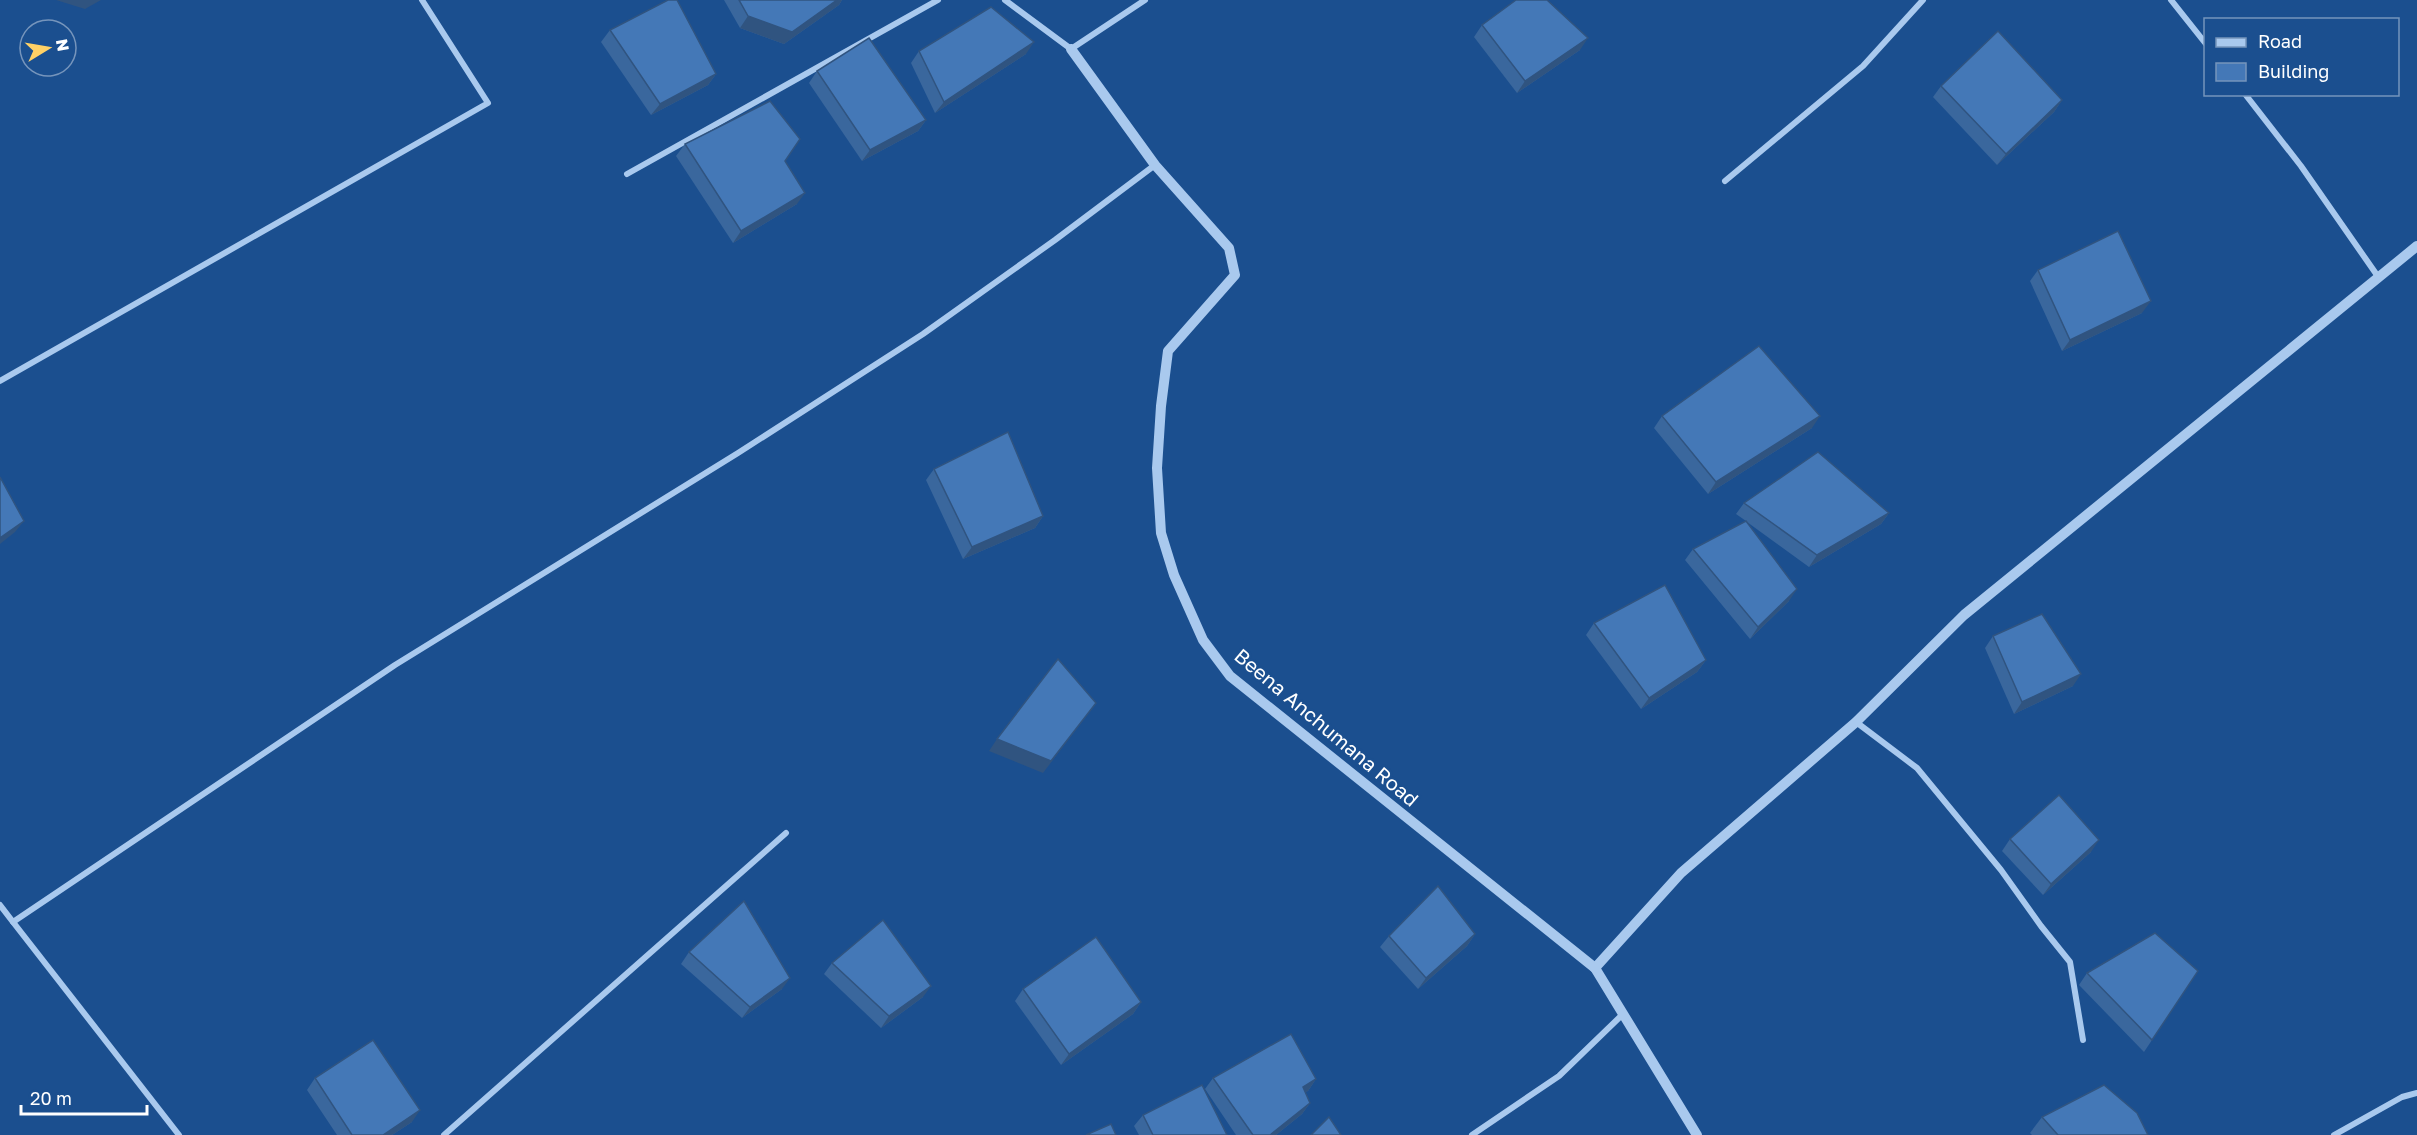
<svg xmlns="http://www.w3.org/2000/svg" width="2417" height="1135" viewBox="0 0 2417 1135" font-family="'Golos Text',sans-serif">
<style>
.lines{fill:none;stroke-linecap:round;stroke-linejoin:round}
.minor{stroke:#a9c9ee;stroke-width:6}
.tertiary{stroke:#a9c9ee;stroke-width:10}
.wall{fill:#3a679d}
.shaded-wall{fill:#305480}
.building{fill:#4478b7;stroke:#305480;stroke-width:1.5}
.labels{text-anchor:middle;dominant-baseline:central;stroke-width:5;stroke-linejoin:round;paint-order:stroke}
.street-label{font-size:20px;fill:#fff;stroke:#1b4f8f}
</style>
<rect width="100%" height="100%" fill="#1b4f8f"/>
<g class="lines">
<!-- minor -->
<g class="minor">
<path d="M1005,0l66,49 74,-49"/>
<path d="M2171,0l35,44"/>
<path d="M2245,94l56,72 78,112"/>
<path d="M627,174l311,-174"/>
<path d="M1725,181l138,-115 60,-66"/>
<path d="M0,381l488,-278 -66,-103"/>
<path d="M1856,722l61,46 84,102 40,56 29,36 13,78"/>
<path d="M0,905l13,17"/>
<path d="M179,1135l-166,-213 382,-257 343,-212 185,-119 132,-94 100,-75"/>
<path d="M444,1135l342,-302"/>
<path d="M1472,1135l87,-59 64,-62"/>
<path d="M2334,1135l68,-38 15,-4"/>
</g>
<!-- tertiary -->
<g class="tertiary">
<path d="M1071,49l84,116 74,83 6,27 -67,76 -7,55 -4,62 4,65 13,42 29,65 27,36 365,292 102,167"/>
<path d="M1595,968l86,-95 175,-151 108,-107 453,-369"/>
</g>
</g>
<!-- wall -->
<g class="wall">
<path d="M724,0h118l-3,5 -55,39 -44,-16z"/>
<path d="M1482,25l98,25 -63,43 -43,-56z"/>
<path d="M610,30l106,44 -8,11 -57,30 -50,-73z"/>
<path d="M919,51l107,3 -91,59 -24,-50z"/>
<path d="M817,71l109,49 -8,11 -56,30 -53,-78z"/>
<path d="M1941,86l121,14 -8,12 -57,53 -64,-68z"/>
<path d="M685,144l100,17 12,43 -64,39 -57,-87z"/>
<path d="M2038,270l104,43 -80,38 -32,-70z"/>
<path d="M1662,416l150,12 -104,66 -54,-66z"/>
<path d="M934,469l109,47 -8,12 -72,31 -37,-79z"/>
<path d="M1744,503l145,10 -8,11 -72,43 -62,-45 42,79 -39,38 -65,-79 8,-11 53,-28 -10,-7z"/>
<path d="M1594,623l112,37 -9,12 -56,37 -55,-74z"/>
<path d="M1993,636l80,50 -59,28 -29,-66z"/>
<path d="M2010,839l81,13 -48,43 -41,-44z"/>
<path d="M1475,934l-8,12 -49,43 -38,-42 9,-11z"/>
<path d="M689,952l93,37 -40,29 -61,-54z"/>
<path d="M832,963l91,34 -42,31 -57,-54z"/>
<path d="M2198,971l-54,81 -65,-67 8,-12z"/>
<path d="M1023,989l118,13 -8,12 -72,51 -46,-64z"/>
<path d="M315,1078l97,44 -20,13h-55l-30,-45z"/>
<path d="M1213,1078l103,1 -8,12 -3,1 5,11 -8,11 -26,21h-40l-31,-46z"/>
<path d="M1143,1115l84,20h-88l-5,-9z"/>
<path d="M2042,1117l106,18h-116l-2,-2z"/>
</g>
<!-- shaded-wall -->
<g class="shaded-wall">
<path d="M56,0h45l-16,9z"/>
<path d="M837,0h5l-3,5 -55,39 -44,-16 8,-12z"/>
<path d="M1588,38l-8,12 -63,43 8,-12z"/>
<path d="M1034,42l-8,12 -91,59 9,-11z"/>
<path d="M716,74l-8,11 -57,30 9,-11z"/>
<path d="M2062,100l-8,12 -57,53 9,-11z"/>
<path d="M926,120l-8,11 -56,30 8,-11z"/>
<path d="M805,193l-8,11 -64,39 8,-12z"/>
<path d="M2151,301l-9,12 -80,38 8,-11z"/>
<path d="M1820,416l-8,12 -104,66 8,-12z"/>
<path d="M1889,513l-8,11 -72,43 8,-12z"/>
<path d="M1043,516l-8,12 -72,31 9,-12z"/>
<path d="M24,521l-9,11 -15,12v-6z"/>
<path d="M1797,589l-8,12 -39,38 8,-12z"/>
<path d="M1706,660l-9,12 -56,37 8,-11z"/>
<path d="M2081,674l-8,12 -59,28 8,-12z"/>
<path d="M1096,703l-53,70 -54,-22 8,-12z"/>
<path d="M2099,840l-8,12 -48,43 8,-11z"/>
<path d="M1475,934l-8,12 -49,43 8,-11z"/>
<path d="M790,978l-8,11 -40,29 8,-11z"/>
<path d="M931,986l-8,11 -42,31 8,-12z"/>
<path d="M1141,1002l-8,12 -72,51 8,-11z"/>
<path d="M1316,1079l-8,12 -14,8 9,-12z"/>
<path d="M1310,1103l-8,11 -26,21h-6z"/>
<path d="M420,1110l-8,12 -20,13h-9z"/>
</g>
<!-- building -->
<g class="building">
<path d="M668,0h9l39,74 -56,30 -50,-74z"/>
<path d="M739,0h98l-45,32 -44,-16z"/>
<path d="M1516,0h31l41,38 -63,43 -43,-56z"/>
<path d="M991,7l43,35 -90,60 -25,-51z"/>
<path d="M1998,31l64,69 -56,54 -65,-68z"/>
<path d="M869,38l57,82 -56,30 -53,-79z"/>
<path d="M770,101l30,38 -15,22 20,32 -64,38 -56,-87z"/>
<path d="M2118,231l33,70 -81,39 -32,-70z"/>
<path d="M1759,346l61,70 -104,66 -54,-66z"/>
<path d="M1008,432l35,84 -71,31 -38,-78z"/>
<path d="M1818,452l71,61 -72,42 -73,-52z"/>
<path d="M0,477l24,44 -24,17z"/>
<path d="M1746,521l51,68 -39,38 -65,-78z"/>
<path d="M1665,585l41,75 -57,38 -55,-75z"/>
<path d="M2042,614l39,60 -59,28 -29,-66z"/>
<path d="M1058,659l38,44 -45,58 -54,-22z"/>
<path d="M2059,795l40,45 -48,44 -41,-45z"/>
<path d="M1438,886l37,48 -49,44 -37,-42z"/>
<path d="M744,901l46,77 -40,29 -61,-55z"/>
<path d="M883,920l48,66 -42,30 -57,-53z"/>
<path d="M2155,933l43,38 -46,69 -65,-67z"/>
<path d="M1096,937l45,65 -72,52 -46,-65z"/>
<path d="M1291,1034l25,45 -13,8 7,16 -40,32h-17l-40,-57z"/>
<path d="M373,1040l47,70 -37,25h-31l-37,-57z"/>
<path d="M1202,1085l25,50h-74l-10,-20z"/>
<path d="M2104,1085l33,28 11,22h-90l-16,-18z"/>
<path d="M1329,1117l12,18h-30z"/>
<path d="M1111,1124l5,11h-30z"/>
</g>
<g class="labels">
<!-- street labels -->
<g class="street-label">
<text transform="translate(1327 727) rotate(40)">Beena Anchumana Road</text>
</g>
</g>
<!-- legend -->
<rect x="2204" y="18" width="195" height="78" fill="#1b4f8f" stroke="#7695bc" stroke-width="1.5"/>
<rect x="2216" y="38" width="30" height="9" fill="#a9c9ee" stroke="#7695bc" stroke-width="1.5"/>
<text x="2258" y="48" font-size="18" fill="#ffffff">Road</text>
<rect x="2216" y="63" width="30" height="18" fill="#4478b7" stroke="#7695bc" stroke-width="1.5"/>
<text x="2258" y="78" font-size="18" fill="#ffffff">Building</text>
<!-- north arrow -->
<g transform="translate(48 48) rotate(79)"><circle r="28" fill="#1b4f8f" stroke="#7695bc" stroke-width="1.5"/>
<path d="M0-4.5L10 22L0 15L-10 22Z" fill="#ffd166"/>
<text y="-9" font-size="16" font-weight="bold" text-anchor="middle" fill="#ffffff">N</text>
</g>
<!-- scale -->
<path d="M21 1105v9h126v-9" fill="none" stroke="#ffffff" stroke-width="3"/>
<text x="30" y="1105" font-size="18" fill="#ffffff" stroke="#1b4f8f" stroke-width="4.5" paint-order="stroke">20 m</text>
</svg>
